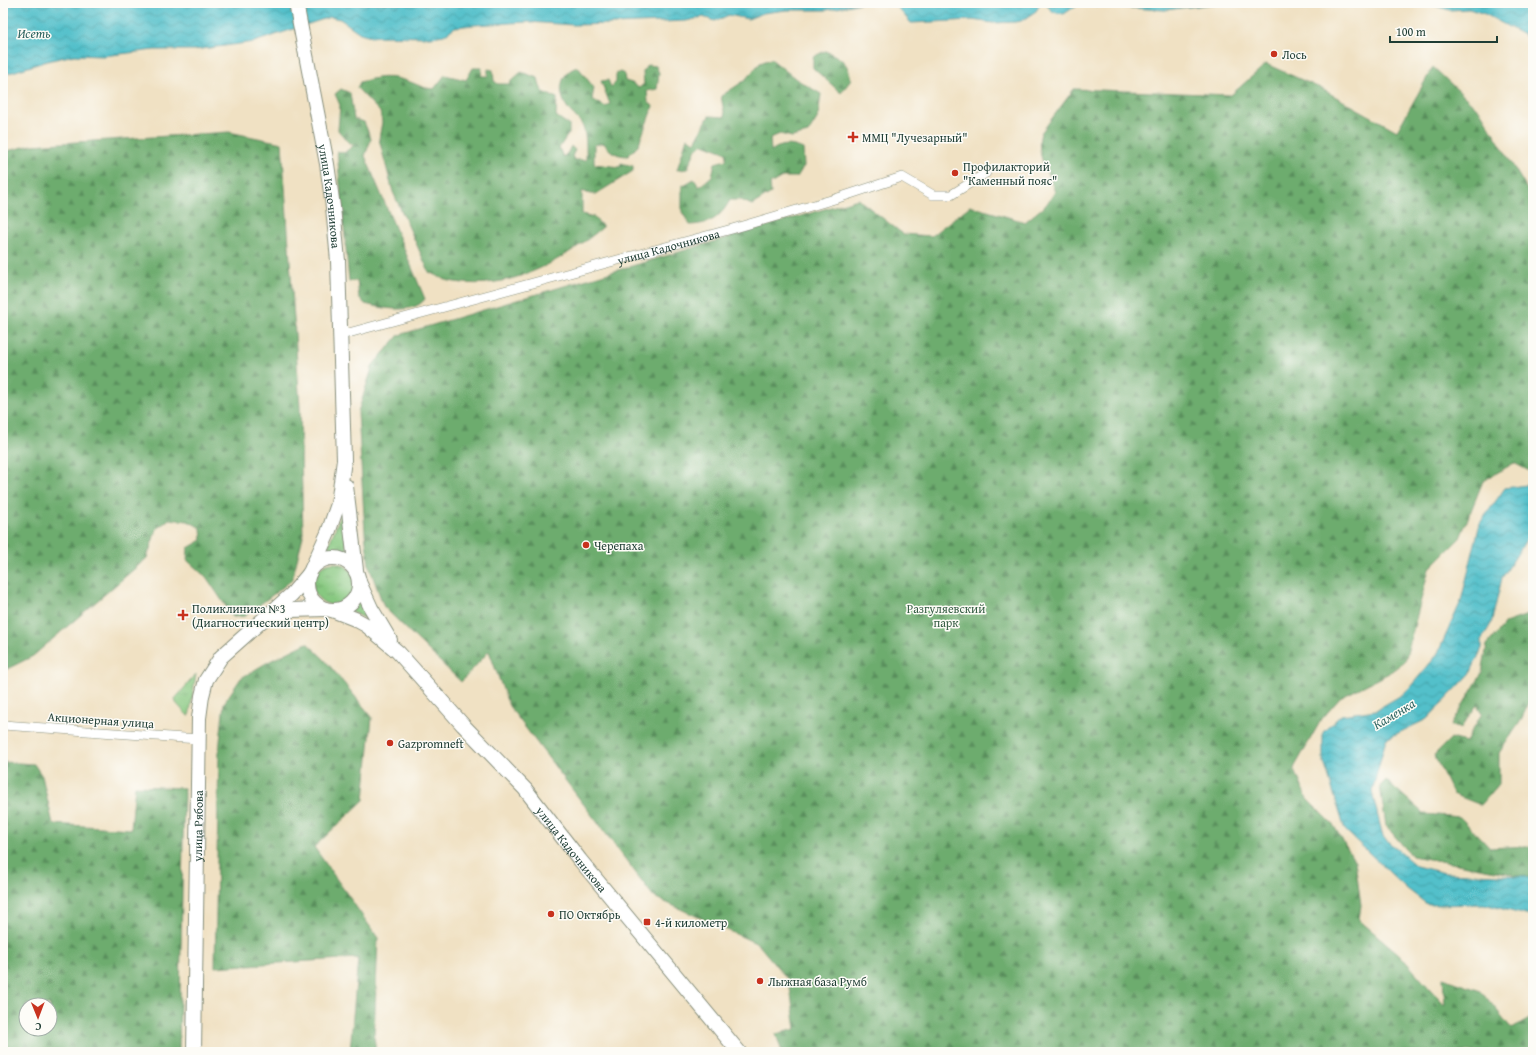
<svg xmlns="http://www.w3.org/2000/svg" width="1536" height="1055" viewBox="0 0 1536 1055" font-family="'Gentium Book Plus',serif">
<style>
.grass{fill:url(#grass-tufts);stroke:#53825a}
.forest{fill:url(#forest-firs);stroke:#467451;fill-rule:evenodd}
.water{fill:url(#water-waves);stroke:#387e7f}
.lines{fill:none;stroke-linecap:round;stroke-linejoin:round}
.minor-casing{stroke:#888f7c;stroke-width:10}
.primary-casing{stroke:#888f7c;stroke-width:16}
.minor{stroke:#fff;stroke-width:9}
.primary{stroke:#fff;stroke-width:14}
.poi-dot{fill:#c8321e;stroke:#fdfcf7;stroke-width:1.5}
.labels{text-anchor:middle;dominant-baseline:central;stroke-width:3;stroke-linejoin:round;paint-order:stroke}
.poi-label{font-size:12px;fill:#1f3d34;stroke:#fdfcf7;text-anchor:start}
.street-label{font-size:12px;fill:#1f3d34;stroke:#fdfcf7}
.park-label{font-size:12px;fill:#396047;stroke:#fdfcf7}
.water-label{font-size:13px;font-style:italic;fill:#2e6461;stroke:#fdfcf7}
</style>
<defs>
<pattern id="grass-tufts" width="24" height="20" patternUnits="userSpaceOnUse"><rect width="24" height="20" fill="#87c880"/><path d="M3 7l-1-3M5 7V3M7 7l1-3M15 17l-1-3M17 17v-4M19 17l1-3" fill="none" stroke="#6ea46a"/></pattern>
<pattern id="forest-firs" width="22" height="20" patternUnits="userSpaceOnUse"><rect width="22" height="20" fill="#6dac6e"/><path d="M5 1l3.5 6h-7zM16 11l3.5 6h-7z" fill="#598d5b"/></pattern>
<pattern id="water-waves" width="16" height="10" patternUnits="userSpaceOnUse"><rect width="16" height="10" fill="#52c0ca"/><path d="M0 5q4-4 8 0t8 0" fill="none" stroke="#439da5"/></pattern>
</defs>
<rect width="100%" height="100%" fill="#fdfcf7"/>
<filter id="ink" filterUnits="userSpaceOnUse"><feTurbulence type="fractalNoise" baseFrequency=".025" numOctaves="2"/><feDisplacementMap in="SourceGraphic" scale="8" xChannelSelector="R" yChannelSelector="G"/><feConvolveMatrix kernelMatrix="1 2 1 2 8 2 1 2 1" color-interpolation-filters="sRGB"/></filter>
<filter id="wash" filterUnits="userSpaceOnUse"><feTurbulence type="fractalNoise" baseFrequency=".012" numOctaves="4" result="noise"/><feDisplacementMap in="SourceGraphic" scale="16" xChannelSelector="R" yChannelSelector="G"/><feGaussianBlur stdDeviation="0.9" result="paint"/><feColorMatrix in="noise" values="0 0 0 0 0 0 0 0 0 0 0 0 0 0 0 0 0 1.4 0 .05"/><feComposite in="paint" operator="in"/></filter>
<g filter="url(#wash)">
<rect width="100%" height="100%" fill="#f0e1c3"/>
<!-- grass -->
<g class="grass">
<path d="M342,511l6,45 -10,-4h-12z"/>
<circle cx="334" cy="584" r="21"/>
<path d="M361,601l11,21 -21,-11z"/>
<path d="M196,674l-7,43 -13,-14 -1,-4z"/>
</g>
<!-- forest -->
<g class="forest">
<path d="M825,51c17,7 23,11 26,29l-10,13 -28,-25v-11z"/>
<path d="M771,59l25,20 25,15 -3,23 -10,16 -16,4 -12,-3 -10,4 1,13c11,-8 20,-7 32,-2l1,17 -7,11h-15l-12,7 1,9 -19,12 -11,-5h-11c-10,18 -19,24 -40,25l-8,-13v-26l12,-7 5,8 13,-11 3,-13 11,-3 1,-7 -24,-9 -7,5 -9,20 -10,1 10,-32 8,4 14,-26 16,1 -4,-21 23,-15 16,-18z"/>
<path d="M1266,64l54,24 77,43 36,-64 48,45 47,79 5,4v278l-19,-10 -31,18 -23,57 -31,31 -24,92 -16,12 -49,25 -19,22 -27,48 13,31 27,27 21,36 6,43 -2,15 40,34 46,52 -2,-28 38,13 31,38 21,-12v35h-751l-6,-18 20,-5 -7,-48 -31,-37 -104,-47 -145,-191 -20,-55 -28,31 -77,-75 -15,-41 -4,-33 -7,-121 15,-47 26,-30 459,-136 45,35 28,2 39,-30 55,16 21,-17 9,-13c-7,-19 -20,-39 -14,-59l33,-44 157,6z"/>
<path d="M647,65l9,1 3,7 -2,16 -10,2 1,11 5,4 -15,40 -10,10c-10,0 -19,-4 -24,-13l-10,2v19l26,3 1,-4 12,3v5l-37,23h-6l-8,-3v23l12,3 9,10c-40,34 -93,64 -148,55 -9,-1 -18,-6 -26,-10l-36,-80 -14,-53 3,-17 -2,-10 -23,-24 3,-6c18,-5 28,-7 47,-1 11,3 13,7 27,8l11,-14 21,5 7,-12h9l-1,8h7v-7l5,1 1,11 4,3h10l13,-12 17,6c2,14 6,15 19,20l-1,18 13,9v8l-10,15 4,9 5,-5 3,-6 4,4 -3,6 2,4h12c0,-10 1,-28 -5,-37 -4,-6 -11,-10 -14,-16 -10,-14 -7,-36 11,-40l16,21 -2,11 14,8 4,-3 -9,-23 7,-1 3,7 5,-5v-8l4,-2 4,2 1,7 7,2 7,5 5,-4 -1,-12z"/>
<path d="M341,89l9,4 4,26 10,3 7,17 -6,17 60,143c-12,16 -43,9 -60,5l-6,-7 -2,-16h-8l-12,-130 7,2 10,-8 -6,-3 -10,-12 2,-25 -5,-11z"/>
<path d="M229,132l53,11 18,264 3,129 -11,44 -47,36 -12,1 -26,-39 -20,-18 1,-12 14,-8 -1,-12 -13,-7 -19,-2 -13,11 -9,28 -114,98 -30,15v-519l29,-7z"/>
<path d="M1533,613v81l-13,28 -21,31v31l-18,21 -28,-11 -19,-39 17,-17 15,4 16,-29 -5,-8 -17,24 -9,-4 31,-52 5,-28 18,-22z"/>
<path d="M307,643l17,16 48,58 -8,83 -50,47 64,91 -4,98 2,16h-26l8,-94 -143,9 4,-216 5,-48 17,-25 27,-16z"/>
<path d="M3,762l31,2 8,12 11,48 78,5 4,-43 49,2 -5,264h-176zM26,1005h24v24h-24z"/>
<path d="M1386,780l38,34 36,3 30,31 37,-2 6,1v33l-9,-4 -112,-20 -26,-30 -6,-40z"/>
</g>
<!-- water -->
<g class="water">
<path d="M3,3h858l-34,7h-41l-23,3 -15,6 -19,-4 -14,6 -12,-4 -17,4 -74,3 -38,1 -46,-3 -55,3 -18,2 -11,8 -13,2 -60,-1 -11,-3 -20,-14 -10,-2 -76,25 -60,8h-40l-51,6 -29,-1 -27,6 -44,14z"/>
<path d="M877,3h164l-5,8 -15,10 -5,1 -23,1 -21,-3 -61,3 -15,-17z"/>
<path d="M1046,3h175l-56,7 -68,-4 -17,-3 -16,11 -12,-2z"/>
<path d="M1425,3h108v37l-48,-26 -16,-5 -20,1z"/>
<path d="M1533,484v45l-31,49 -11,46 -9,15v9l-12,26 -43,45 -41,20 -14,53 11,45 33,29 29,7 79,3 9,4v37l-49,-13 -56,1 -22,-17 -61,-58 -22,-71v-27l18,-17 35,-5 29,-17 32,-38 24,-54 19,-78 25,-35z"/>
</g>
</g>
<g filter="url(#ink)">
<g class="lines">
<!-- minor casing -->
<g class="minor-casing">
<g id="minor">
<path id="s1" d="M341,335l391,-106 106,-31 64,-21 31,18h18l35,-22"/>
<path d="M3,725l195,14"/>
</g>
</g>
<!-- primary casing -->
<g class="primary-casing">
<g id="primary">
<path id="s2" d="M296,3l31,161 6,43 5,54 6,199 -6,44 -10,29 -16,35"/>
<path d="M346,486l10,84"/>
<circle cx="333" cy="584" r="26"/>
<path d="M359,582l12,26 19,32"/>
<path id="s3" d="M332,610l23,9 11,6 32,27 65,73 62,64 55,71 159,192"/>
<path d="M273,617l18,-7 34,-1"/>
<path id="s4" d="M194,1052l5,-334 3,-22 4,-16 15,-23 71,-63 17,-20"/>
</g>
</g>
<!-- minor -->
<use href="#minor" class="minor"/>
<!-- primary -->
<use href="#primary" class="primary"/>
</g>
</g>
<!-- markers -->
<g class="poi-dot">
<circle cx="1274" cy="54" r="4"/>
<path d="M851 131h4v4h4v4h-4v4h-4v-4h-4v-4h4z"/>
<circle cx="955" cy="173" r="4"/>
<circle cx="586" cy="545" r="4"/>
<path d="M181 609h4v4h4v4h-4v4h-4v-4h-4v-4h4z"/>
<circle cx="390" cy="743" r="4"/>
<circle cx="551" cy="914" r="4"/>
<rect x="643" y="918" width="8" height="8" rx="2"/>
<circle cx="760" cy="981" r="4"/>
</g>
<g class="labels">
<!-- poi labels -->
<g class="poi-label">
<text x="1282" y="54">Лось</text>
<text x="862" y="137">ММЦ "Лучезарный"</text>
<text x="963" y="166">Профилакторий<tspan x="963" dy="14">"Каменный пояс"</tspan></text>
<text x="594" y="545">Черепаха</text>
<text x="192" y="608">Поликлиника №3<tspan x="192" dy="14">(Диагностический центр)</tspan></text>
<text x="398" y="743">Gazpromneft</text>
<text x="559" y="914">ПО Октябрь</text>
<text x="655" y="922">4-й километр</text>
<text x="768" y="981">Лыжная база Румб</text>
</g>
<!-- street labels -->
<g class="street-label">
<text stroke="none"><textPath href="#s2" startOffset="196">улица Кадочникова</textPath></text>
<text stroke="none"><textPath href="#s1" startOffset="339">улица Кадочникова</textPath></text>
<text transform="translate(101 720) rotate(4)">Акционерная улица</text>
<text stroke="none"><textPath href="#s4" startOffset="226">улица Рябова</textPath></text>
<text stroke="none"><textPath href="#s3" startOffset="342">улица Кадочникова</textPath></text>
</g>
<!-- park labels -->
<g class="park-label">
<text x="946" y="608">Разгуляевский<tspan x="946" dy="14">парк</tspan></text>
</g>
<!-- water labels -->
<g class="water-label">
<text x="34" y="33">Исеть</text>
<text transform="translate(1394 714) rotate(-31)">Каменка</text>
</g>
</g>
<!-- margin -->
<rect width="1536" height="1055" fill="none" stroke="#fdfcf7" stroke-width="16"/>
<!-- north arrow -->
<g transform="translate(38 1017) rotate(179)"><circle r="19" fill="#fdfcf7" stroke="#a4b0a9"/>
<path d="M0-3L7 15L0 10L-7 15Z" fill="#c8321e"/>
<text y="-6" font-size="11" font-weight="bold" text-anchor="middle" fill="#1f3d34">С</text>
</g>
<!-- scale -->
<path d="M1390 36v6h107v-6" fill="none" stroke="#1f3d34" stroke-width="2"/>
<text x="1396" y="36" font-size="12" fill="#1f3d34" stroke="#fdfcf7" stroke-width="3" paint-order="stroke">100 m</text>
</svg>
